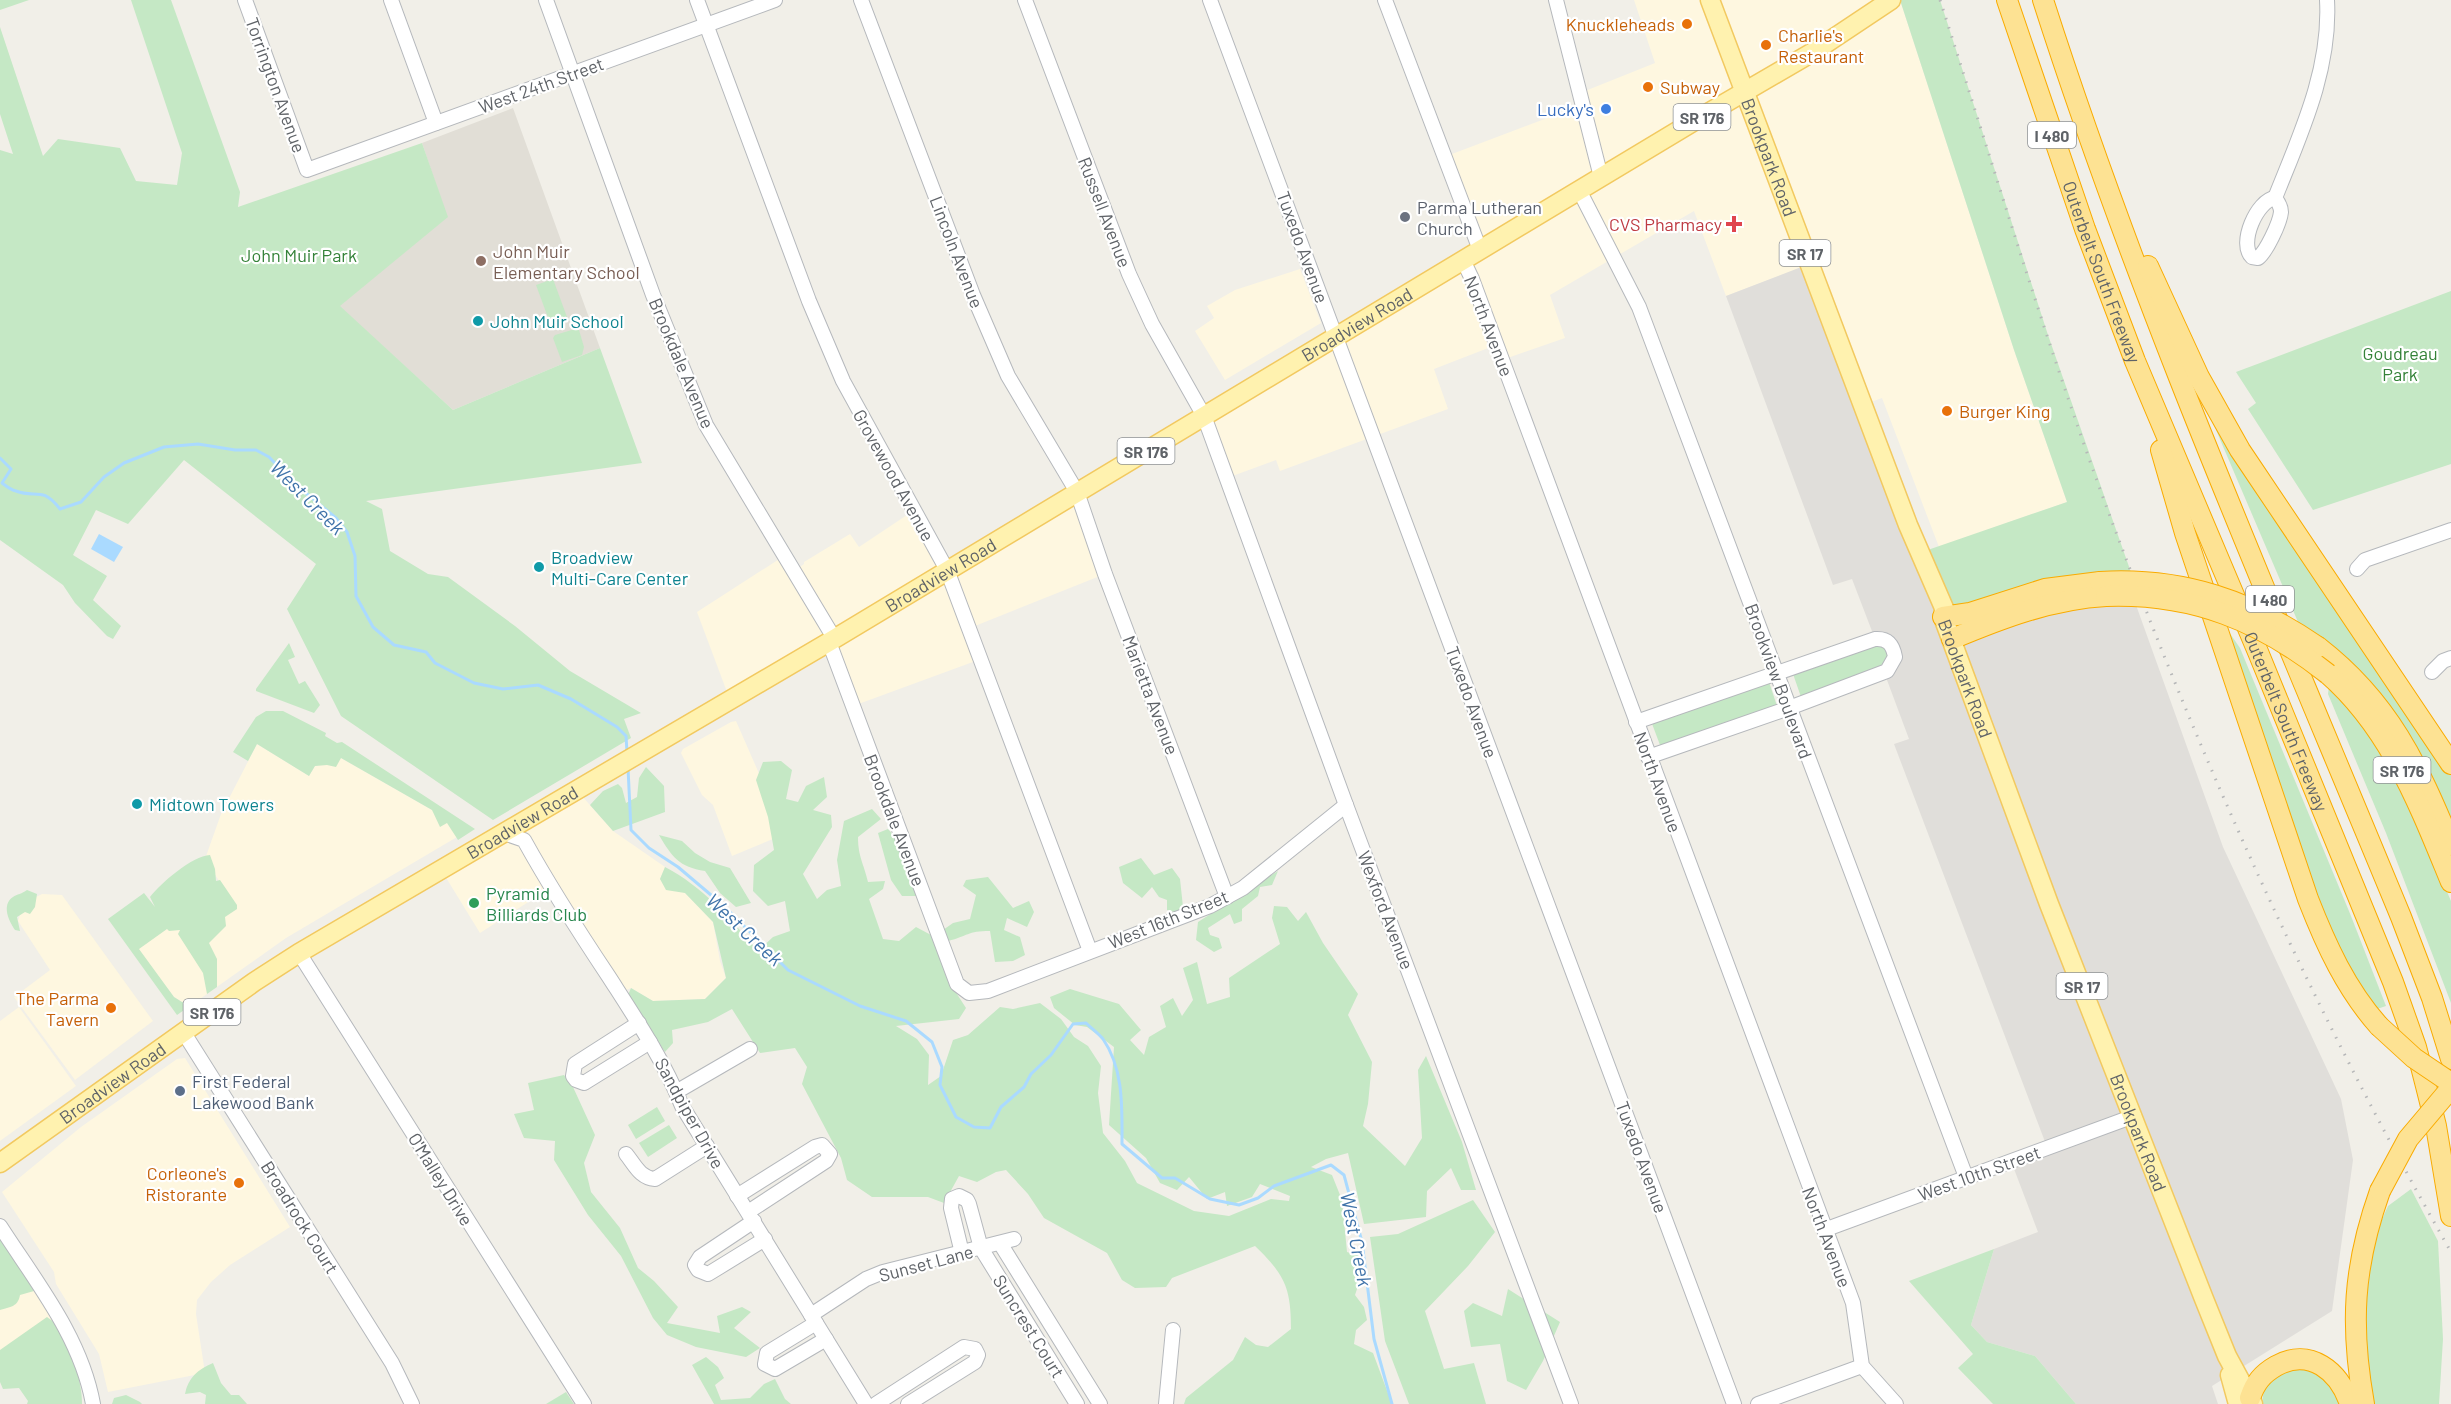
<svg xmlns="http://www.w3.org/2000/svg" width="2451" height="1404" viewBox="0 0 2451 1404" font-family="Barlow,sans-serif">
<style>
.commercial{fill:#fef7e0}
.industrial{fill:#e0deda}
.education{fill:#e1ded6}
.green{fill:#c5e8c5}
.water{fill:#aadaff}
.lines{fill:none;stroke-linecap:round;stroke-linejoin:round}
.stream{stroke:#aadaff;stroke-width:3}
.minor-casing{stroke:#b5b8bc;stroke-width:16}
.major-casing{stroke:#f2c960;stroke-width:21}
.highway-casing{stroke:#f9ab00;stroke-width:22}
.minor{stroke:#fff;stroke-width:14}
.major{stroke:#fff2af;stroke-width:18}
.highway{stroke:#fde293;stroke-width:20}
.rail{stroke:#b6b7b8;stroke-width:3;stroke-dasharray:1.5 8;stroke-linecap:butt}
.highway-bridge-casing{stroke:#f9ab00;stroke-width:22;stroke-linecap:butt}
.highway-bridge{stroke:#fde293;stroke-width:20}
.food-dot{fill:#e8710a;stroke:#fff;stroke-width:2}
.shop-dot{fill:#3f7fe0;stroke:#fff;stroke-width:2}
.worship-dot{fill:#6b7280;stroke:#fff;stroke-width:2}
.health-dot{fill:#e0444e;stroke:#fff;stroke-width:2}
.education-dot{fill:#8d6e63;stroke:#fff;stroke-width:2}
.culture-dot{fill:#0f9aa8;stroke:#fff;stroke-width:2}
.leisure-dot{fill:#2e9e5b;stroke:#fff;stroke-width:2}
.service-dot{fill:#5c6f8a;stroke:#fff;stroke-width:2}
.labels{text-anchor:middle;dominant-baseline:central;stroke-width:4.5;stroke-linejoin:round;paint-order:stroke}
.shield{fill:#fff;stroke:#8f9295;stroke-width:1.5}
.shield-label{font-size:16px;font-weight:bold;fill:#5f6368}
.food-label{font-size:18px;fill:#c56008;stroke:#fff;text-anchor:end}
.street-label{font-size:18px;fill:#5f6368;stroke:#fff}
.shop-label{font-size:18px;fill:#366cbe;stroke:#fff;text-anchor:end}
.worship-label{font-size:18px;fill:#5b616d;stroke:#fff;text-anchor:start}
.health-label{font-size:18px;fill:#be3a42;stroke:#fff;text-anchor:end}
.education-label{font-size:18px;fill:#785e54;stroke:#fff;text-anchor:start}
.park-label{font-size:18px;fill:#348238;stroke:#fff}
.culture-label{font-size:18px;fill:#0d838f;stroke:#fff;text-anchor:start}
.leisure-label{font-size:18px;fill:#27864d;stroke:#fff;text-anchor:start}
.service-label{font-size:18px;fill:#4e5e75;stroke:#fff;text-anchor:start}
.water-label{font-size:20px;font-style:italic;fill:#4174aa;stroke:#fff}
</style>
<rect width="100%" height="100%" fill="#f1efe8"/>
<!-- commercial -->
<g class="commercial">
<path d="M1634,0h266l114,350 53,152 -128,45 -57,-149 -19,7 -54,-140 -83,31 -32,-85 -144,84 15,43 -63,22 -6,-15 -62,24 14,40 -168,62 -4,-11 -49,18 -23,-62 276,-165 -36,-94 138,-52 -2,-12 75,-30z"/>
<path d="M1300,269l21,54 -96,57 -30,-49 19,-13 -7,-12 28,-16z"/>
<path d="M1077,492l28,82 -135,54 11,31 -128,47 -25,-64 -98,58 -33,-88 87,-56 10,15 10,-7v-2l46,-28 9,13 54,-36 34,58z"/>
<path d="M736,721l25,57 19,58 -48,20 -19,-51 -11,-10 -21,-42 2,-4 48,-27z"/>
<path d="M257,744l52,32 6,-10 26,-8 91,52 16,12 9,15 -171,101 -89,63 -15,1 -8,-5 -36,-48 37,-26 62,-14 -32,-50 16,-45z"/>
<path d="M581,795l32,36 52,36 -5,12 25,14 28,29 7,39 6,17 -21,21 -52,2 -22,-13 -17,7 -67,-105 -67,43 -35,-57z"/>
<path d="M42,894l20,1 91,126 -78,59 -61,-83 36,-27 -32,-49 6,-18z"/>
<path d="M19,1007l57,79 -76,55v-120z"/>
<path d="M185,1058l105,169 -60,38 -19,17 -14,18 -1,14 9,59 -97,19 -9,-38 -43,-70 -2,-12 -52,-80 79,-65 96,-68z"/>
<path d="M31,1283l27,44 -58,34v-56z"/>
</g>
<!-- industrial -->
<path class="industrial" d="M1809,264l144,378 123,-36 60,-1 87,242 118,252 12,61 -21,151 -120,75 6,18h-142l-41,-48 -48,-14 -16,-17 23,-76 44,-17 -27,-71 36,-14 -153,-403 15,-5 -25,-67 -9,-33 -23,-60 -19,6 -107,-289z"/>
<!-- education -->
<path class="education" d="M513,108l87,240 -147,62 -114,-104 108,-89 -25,-74z"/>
<!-- green -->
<g class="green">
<path d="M0,0h29l-29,10z"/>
<path d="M131,0h40l69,192 -2,15 184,-64 26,74 -108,89 113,104 147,-62 42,115 -276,38 16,8 8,42 38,23 20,3 67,49 55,45 71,42 -17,6 7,19 -138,82 -152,-104 -54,-107 29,-45 -132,-104 -56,64 -32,-14 -23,45 34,21 -14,24 28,26 -8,13 -6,-3 -32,-33 -12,-18 -63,-45v-390l13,4 -13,-40v-87l43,129 15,-17 62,9 16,33 41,4 5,-32z"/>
<path d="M1900,0h40l108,335 86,246 -191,36 -24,-64 148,-51 -53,-152z"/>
<path d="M553,279l14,38 -17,6 -14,-38z"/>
<path d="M2451,291v173l-138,46 -65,-101 8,-6 -20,-31z"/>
<path d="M575,329l4,1 5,17 -2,8 -20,7 -9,-24 2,-3z"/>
<path d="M2222,428l229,347v50l-109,-170 -44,-33 -82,-192z"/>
<path d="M2229,632l11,16 111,268 35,90 -9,3 -17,-21 -30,-51 -103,-300z"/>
<path d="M1879,642l11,11 -3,12 -86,32 -9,-26z"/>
<path d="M289,643l6,14 -7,3 11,24 6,-3 15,24 -6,8 -58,-22v-2z"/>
<path d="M1769,682l8,24 -116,41 -1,-2 -9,-24z"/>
<path d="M2329,686l32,35 41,67 49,113v102l-65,-170 -58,-139z"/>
<path d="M266,711h17l43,22 -1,3 12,7 5,-1 133,87 -17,11 -11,-17 -7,4 -8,-17 -91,-52 -5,9 -9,-2 -12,1 -6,10 -52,-32 -9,17 -15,-9 23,-35z"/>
<path d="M781,761l11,9 -6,29 12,3 8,-16 18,-9 3,20 -14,13 18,5 1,12 -29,47 14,25 10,-9 14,-4 -4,-26 7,-39 28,-12 9,10 -23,18c0,20 6,27 10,45l17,-1 -2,8 -14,10 14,40 16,2 17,-14 15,8 24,56 11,17 -7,11 -63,7 21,13 12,16 -1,30 13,-9 12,-36 15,-5 32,-28 13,2 27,-6 21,16 13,18 14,9 13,20 -3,27 5,40 22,28 12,22 57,28 35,5 42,-17 18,2 1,-5 -30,-12 -8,13 -25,9 -2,-14 -18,7 -18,-22 -12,13 -17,-7 -14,-25 -37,-33 5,-78 -27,-20 -12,-2 -21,-17 -4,-11 20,-8 49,15 22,26 -11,10 14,15 5,-18 17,-10 -6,-21 13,-8 9,18 11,-16 -10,-32 14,-6 10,42 23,-7 -1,-19 51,-34 -8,-26 2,-12 13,1 11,14 8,-9 17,31 35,51 -10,21 24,47 -4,42 -5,22 42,40 17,-28 -4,-68 8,-14 36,86 14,48h-15l-10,-22 -24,23 -1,26 -62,7 -16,-71 -22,6 -15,8 21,8 10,25 5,52 13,4 1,21 -6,18 9,12 3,13 -11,10 -2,14 19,9 19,51h-208l2,-6 47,-38 12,-23 11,8 12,2 23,-18c0,-41 -6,-54 -36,-83l-83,32 -6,9 -31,1 -13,-8 -15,-27 -63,-35 -16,-24 -22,-24 -10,2 -19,10 -18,-6 -15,27 -16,-6h-56l-25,-17 -6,-22 -39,-74 5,-17 -12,-19 -35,5 -28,-44 -24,13 -36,8 1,13 -8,9 -37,-57 3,-7 22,13 52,-2 21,-21 -13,-56 -28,-29 -19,-3 -6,-11 5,-12c37,19 66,52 93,84l15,-14 17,-6 -5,-30 -17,5 -15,-15 1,-26 20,-15 -6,-33 -12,-37 7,-18z"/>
<path d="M646,767l18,19 1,26 -52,19 -23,-26 13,-14 15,-7 4,4 4,15 11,-6 2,-19z"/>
<path d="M888,829l27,30 2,37h-15l-11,-16 -13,-47z"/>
<path d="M659,835l23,6 13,12 15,9 20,6 21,35 -15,4 -16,-14 -15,-22c-26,-4 -33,-14 -46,-36z"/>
<path d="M210,855l5,14 1,12 4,-1 17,25v4l-12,8 1,9 -17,17 8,16v28l-10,7 -4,-21 -25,-39 2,-4 -11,1 -2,-2 -28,20 35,48 8,5 15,-1 -20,14 -69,-96 36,-26 11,14 -5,-10c11,-14 42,-41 60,-42z"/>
<path d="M1141,858l13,17 18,-7 8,11 3,28 -6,6 -10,-3v-10l-8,-3 -7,-10 -10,11 -19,-15 -4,-16z"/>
<path d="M1278,871l-6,14 -12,2 -2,9 -16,13v12l-8,3 -4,-10 -22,14 2,7 9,3 3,10 -8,4 -18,-12 2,-18z"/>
<path d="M988,877l25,31 16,-7 5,11 -7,15 -20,-9 -3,12 16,7 5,18 -12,6 -18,1 -5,-31c-23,0 -22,5 -42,10l-5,-11 10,-7 17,-4 6,-24 -13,-9 3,-6z"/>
<path d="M27,890l10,4 -2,13 -5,7 -5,-2 -8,5 3,14 -5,-1c-6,-9 -14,-25 -2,-33 4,-3 9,-3 14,-7z"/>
<path d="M564,1075l9,12 22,48 -11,28 7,29 29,36 18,40 16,13 24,26 -11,16 53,10 -3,-17 25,-9 9,5 -17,16 26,20 -14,9 -50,-10 -29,-12 -14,-17 -32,-62 -33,-41 -34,-55 1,-19 -31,-3 -10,-24 20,-4 -6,-27z"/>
<path d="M657,1107l8,14 -29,18 -8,-14z"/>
<path d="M669,1125l8,13 -29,19 -9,-14z"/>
<path d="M2411,1189l27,52 5,98 -4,65h-68l-7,-59 1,-50 9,-58 14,-31z"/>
<path d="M1473,1200l22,32 -27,34 -43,45 19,58 30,-6 12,41h-77l-24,-63 -15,-104 28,-3z"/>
<path d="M0,1236l34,55 -14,4c-2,12 -10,12 -20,15z"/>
<path d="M1994,1249l-23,76 16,17 48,14 41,48h-83l-35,-36 15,-14 -64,-73z"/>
<path d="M1508,1289l52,33 -17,39 -17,29 -19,-9 -7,-37 -29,3 -7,-36 9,-8 29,13z"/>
<path d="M47,1317c3,3 9,5 11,9 12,16 25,58 24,78h-55l1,-3 -9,-13 -16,1 -3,-7v-32z"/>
<path d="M706,1357l12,10 6,11 -9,7 6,15 29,-2 14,-14 11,-5 10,20 6,5h-77l-22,-39z"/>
<path d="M213,1363l8,20 10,12h8l8,9h-42l1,-9 -6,-3 -15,2c3,-16 13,-25 28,-31z"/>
<path d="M2290,1366l30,4 24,34h-82c2,-23 9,-27 28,-38z"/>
<path d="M566,1392l8,12h-28z"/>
<path d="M126,1395l14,7 2,2h-30l2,-6z"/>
</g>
<!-- water -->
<path class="water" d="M99,534l24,13 -9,15 -23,-13z"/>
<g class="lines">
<!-- stream -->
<g class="stream">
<path d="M0,458l11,11 -9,14c4,3 9,7 14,8 20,8 25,-6 44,18l21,-7 23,-25 20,-14 40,-16 34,-3 37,6h21l13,7 26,27 41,34 11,14 8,24 1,40 17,31 21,18 32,7 9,11 39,20 29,6 35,-4 33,14 46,28 9,9 1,16"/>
<path d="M628,768l3,62 18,18 29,19 46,39 64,64 72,36 46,15 26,21 10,25 -2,18 16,32 18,10 16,1 11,-21 23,-20 7,-13 20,-19 22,-31 13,-1c5,5 12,10 17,16 21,30 19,70 19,105l40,34h13l35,21 29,6 19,-7 16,-12 57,-21 13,10 18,67 12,97 18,65"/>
</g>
<!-- minor casing -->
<g class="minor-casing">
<g id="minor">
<path d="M245,0l62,170 468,-170"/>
<path d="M391,0l45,123"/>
<path d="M546,0l107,295 53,130 128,213"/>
<path d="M697,0l112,301 34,80 104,189 143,381"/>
<path d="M861,0l112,295 35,81 69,116 28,82 122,323"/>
<path d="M1025,0l104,274 23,50 52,92 142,389 225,599"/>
<path d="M1210,0l524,1404"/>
<path d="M1385,0l95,250"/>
<path d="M1556,0l45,177"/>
<path d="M1579,190l60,117 327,870"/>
<path d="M2275,198c25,-63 56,-128 52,-198"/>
<path d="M2275,198c4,5 6,9 6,14 -1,11 -15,40 -23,46l-6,-1c-14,-13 5,-57 23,-59z"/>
<path d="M1463,260l9,19 381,1024 9,63 34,38"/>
<path d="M2357,569l8,-9 86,-30"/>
<path d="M829,642l128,342 12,9 19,-2 222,-85 33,-18 103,-83"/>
<path d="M2432,672l11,-11 8,-3"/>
<path d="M1636,722l239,-83c13,-1 18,6 20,18l-8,14 -98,37 -141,49"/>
<path d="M504,833l20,7c26,47 55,92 85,137 27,42 54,82 73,129l184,298"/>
<path d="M299,953l285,451"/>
<path d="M639,1023l-64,41 -2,12 3,4 8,3 66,-41"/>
<path d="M184,1033l208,330 20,41"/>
<path d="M676,1092l74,-43"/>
<path d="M626,1154c9,11 14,24 29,25l52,-33"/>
<path d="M737,1196l78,-49 7,-2 8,9 -4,7 -78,51"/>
<path d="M754,1221l-54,36 -5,8 3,5 10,4 5,-3 52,-32"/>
<path d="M0,1226c36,56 81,111 93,178"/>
<path d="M1824,1230l310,-114"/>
<path d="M1000,1243l100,161"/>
<path d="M962,1253l-11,-45 1,-9 7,-3 8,4 2,4 12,44 96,156"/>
<path d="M811,1315l55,-36 17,-7 131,-33"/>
<path d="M816,1323l-49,30 -2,11 10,5 51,-30"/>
<path d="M876,1404l88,-57 11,2 3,6 -3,7 -67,42"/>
<path d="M1166,1404l7,-74"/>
<path d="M1758,1404l104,-38"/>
</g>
</g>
<!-- major casing -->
<g class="major-casing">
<g id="major">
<path id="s1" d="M1710,0l198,525 36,83 -1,9 106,287 155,395 23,57 26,48"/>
<path id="s2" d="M0,1163l254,-181 45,-29 530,-311 867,-522 117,-68 78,-52"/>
<path d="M2230,1375l8,29"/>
</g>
</g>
<!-- highway casing -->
<g class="highway-casing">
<g id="highway">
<path id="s3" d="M2007,0l78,229 50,132 123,291 135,330 23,65 10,39 10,40 15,90"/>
<path d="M2043,0c100,312 233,614 358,917l31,81 19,61"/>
<path d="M2148,266l51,111 41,73 211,314"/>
<path d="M2161,450l24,83 123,366c18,46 38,90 71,127"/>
<path d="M1943,617l27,-4 75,-24 55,-7"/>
<path d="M1952,639c50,-21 100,-40 154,-43"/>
<path d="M2318,647c71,55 100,118 133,198"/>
<path d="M2328,674c63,55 92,133 123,208"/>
<path d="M2250,1398c5,-15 12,-24 26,-32 34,-19 63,5 74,38"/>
<path d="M2364,1404c-14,-79 -11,-137 16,-213"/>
</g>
</g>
<!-- minor -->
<use href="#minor" class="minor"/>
<!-- major -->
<use href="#major" class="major"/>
<!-- highway -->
<use href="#highway" class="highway"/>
<!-- rail -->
<path class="rail" d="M1940,0c60,186 115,374 185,556 91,239 199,474 326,696"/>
<!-- highway-bridge casing -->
<g class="highway-bridge-casing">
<g id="highway-bridge">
<path d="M2100,582c83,-5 151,19 218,65"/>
<path d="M2106,596c87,-3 155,25 222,78"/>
<path d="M2379,1026l35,32 37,25"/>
<path d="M2380,1191l28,-52 43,-51"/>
</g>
</g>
<!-- highway-bridge -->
<use href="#highway-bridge" class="highway-bridge"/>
</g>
<!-- markers -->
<g class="food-dot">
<circle cx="1687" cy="24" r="6"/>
<circle cx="1766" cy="45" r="6"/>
<circle cx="1648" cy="87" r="6"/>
<circle cx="1947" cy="411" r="6"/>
<circle cx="111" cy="1008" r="6"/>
<circle cx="239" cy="1183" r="6"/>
</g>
<circle class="shop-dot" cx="1606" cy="109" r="6"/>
<circle class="worship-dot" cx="1405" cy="217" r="6"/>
<path class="health-dot" d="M1731 215h6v6h6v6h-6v6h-6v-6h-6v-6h6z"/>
<circle class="education-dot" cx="481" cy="261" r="6"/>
<g class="culture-dot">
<circle cx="478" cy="321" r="6"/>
<circle cx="539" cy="567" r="6"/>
<circle cx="137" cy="804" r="6"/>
</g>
<circle class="leisure-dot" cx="474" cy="903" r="6"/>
<circle class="service-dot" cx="180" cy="1091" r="6"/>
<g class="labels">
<!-- shield labels -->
<g class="shield">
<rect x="1673.5" y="104" width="57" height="26" rx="4.5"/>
<rect x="2028" y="122" width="48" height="26" rx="4.5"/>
<rect x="1779.5" y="240" width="51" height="26" rx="4.5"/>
<rect x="1117.5" y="438" width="57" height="26" rx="4.5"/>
<rect x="2246" y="586" width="48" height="26" rx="4.5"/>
<rect x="2373.5" y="757" width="57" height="26" rx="4.5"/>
<rect x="2056.5" y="973" width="51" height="26" rx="4.5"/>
<rect x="183.5" y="999" width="57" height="26" rx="4.5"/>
</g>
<g class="shield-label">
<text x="1702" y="117">SR 176</text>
<text x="2052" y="135">I 480</text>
<text x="1805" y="253">SR 17</text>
<text x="1146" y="451">SR 176</text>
<text x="2270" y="599">I 480</text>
<text x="2402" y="770">SR 176</text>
<text x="2082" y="986">SR 17</text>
<text x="212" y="1012">SR 176</text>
</g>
<!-- food labels -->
<g class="food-label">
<text x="1675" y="24">Knuckleheads</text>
<text x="1778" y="35" text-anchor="start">Charlie's<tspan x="1778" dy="21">Restaurant</tspan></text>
<text x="1660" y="87" text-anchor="start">Subway</text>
<text x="1959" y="411" text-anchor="start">Burger King</text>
<text x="99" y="998">The Parma<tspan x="99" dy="21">Tavern</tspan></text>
<text x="227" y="1173">Corleone's<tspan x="227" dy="21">Ristorante</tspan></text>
</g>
<!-- street labels -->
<g class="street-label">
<text transform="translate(276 85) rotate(70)">Torrington Avenue</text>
<text transform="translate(541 85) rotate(-20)">West 24th Street</text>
<text stroke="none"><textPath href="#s1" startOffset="168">Brookpark Road</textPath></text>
<text transform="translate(1105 212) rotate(69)">Russell Avenue</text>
<text transform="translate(1303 247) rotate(70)">Tuxedo Avenue</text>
<text transform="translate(957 252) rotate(69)">Lincoln Avenue</text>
<text stroke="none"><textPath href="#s3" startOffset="288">Outerbelt South Freeway</textPath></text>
<text stroke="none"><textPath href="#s2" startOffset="1596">Broadview Road</textPath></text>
<text transform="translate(1489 326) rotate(69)">North Avenue</text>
<text transform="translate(682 363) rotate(67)">Brookdale Avenue</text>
<text transform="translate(894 475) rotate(61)">Grovewood Avenue</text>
<text stroke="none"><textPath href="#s2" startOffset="1110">Broadview Road</textPath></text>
<text stroke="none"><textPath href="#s1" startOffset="726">Brookpark Road</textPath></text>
<text transform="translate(1779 681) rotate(70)">Brookview Boulevard</text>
<text transform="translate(1151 695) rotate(69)">Marietta Avenue</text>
<text transform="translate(1472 702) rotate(70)">Tuxedo Avenue</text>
<text stroke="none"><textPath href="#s3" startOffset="774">Outerbelt South Freeway</textPath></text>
<text transform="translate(1658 782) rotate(70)">North Avenue</text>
<text transform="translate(895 820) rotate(69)">Brookdale Avenue</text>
<text stroke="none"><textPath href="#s2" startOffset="624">Broadview Road</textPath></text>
<text transform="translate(1386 910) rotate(69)">Wexford Avenue</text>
<text transform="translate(1168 919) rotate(-22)">West 16th Street</text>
<text stroke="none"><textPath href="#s2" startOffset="138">Broadview Road</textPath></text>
<text transform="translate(690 1113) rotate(61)">Sandpiper Drive</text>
<text stroke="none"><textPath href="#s1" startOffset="1212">Brookpark Road</textPath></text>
<text transform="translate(1642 1157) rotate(70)">Tuxedo Avenue</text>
<text transform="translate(1979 1173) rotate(-20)">West 10th Street</text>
<text transform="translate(441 1179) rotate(58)">O'Malley Drive</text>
<text transform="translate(300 1217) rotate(58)">Broadrock Court</text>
<text transform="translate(1827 1237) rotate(69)">North Avenue</text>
<text transform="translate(926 1263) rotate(-15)">Sunset Lane</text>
<text transform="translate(1029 1326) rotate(58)">Suncrest Court</text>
</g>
<!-- shop labels -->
<g class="shop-label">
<text x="1594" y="109">Lucky's</text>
</g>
<!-- worship labels -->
<g class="worship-label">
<text x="1417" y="207">Parma Lutheran<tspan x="1417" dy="21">Church</tspan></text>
</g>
<!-- health labels -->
<g class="health-label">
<text x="1722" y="224">CVS Pharmacy</text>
</g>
<!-- education labels -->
<g class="education-label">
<text x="493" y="251">John Muir<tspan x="493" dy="21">Elementary School</tspan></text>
</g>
<!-- park labels -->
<g class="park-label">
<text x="299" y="255">John Muir Park</text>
<text x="2400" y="353">Goudreau<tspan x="2400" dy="21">Park</tspan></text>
</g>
<!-- culture labels -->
<g class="culture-label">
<text x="490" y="321">John Muir School</text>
<text x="551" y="557">Broadview<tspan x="551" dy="21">Multi-Care Center</tspan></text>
<text x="149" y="804">Midtown Towers</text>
</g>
<!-- leisure labels -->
<g class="leisure-label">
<text x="486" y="893">Pyramid<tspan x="486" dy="21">Billiards Club</tspan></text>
</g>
<!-- service labels -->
<g class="service-label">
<text x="192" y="1081">First Federal<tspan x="192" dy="21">Lakewood Bank</tspan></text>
</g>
<!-- water labels -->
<g class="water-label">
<text transform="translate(308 497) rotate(45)">West Creek</text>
<text transform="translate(745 929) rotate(43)">West Creek</text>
<text transform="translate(1357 1239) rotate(79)">West Creek</text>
</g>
</g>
</svg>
